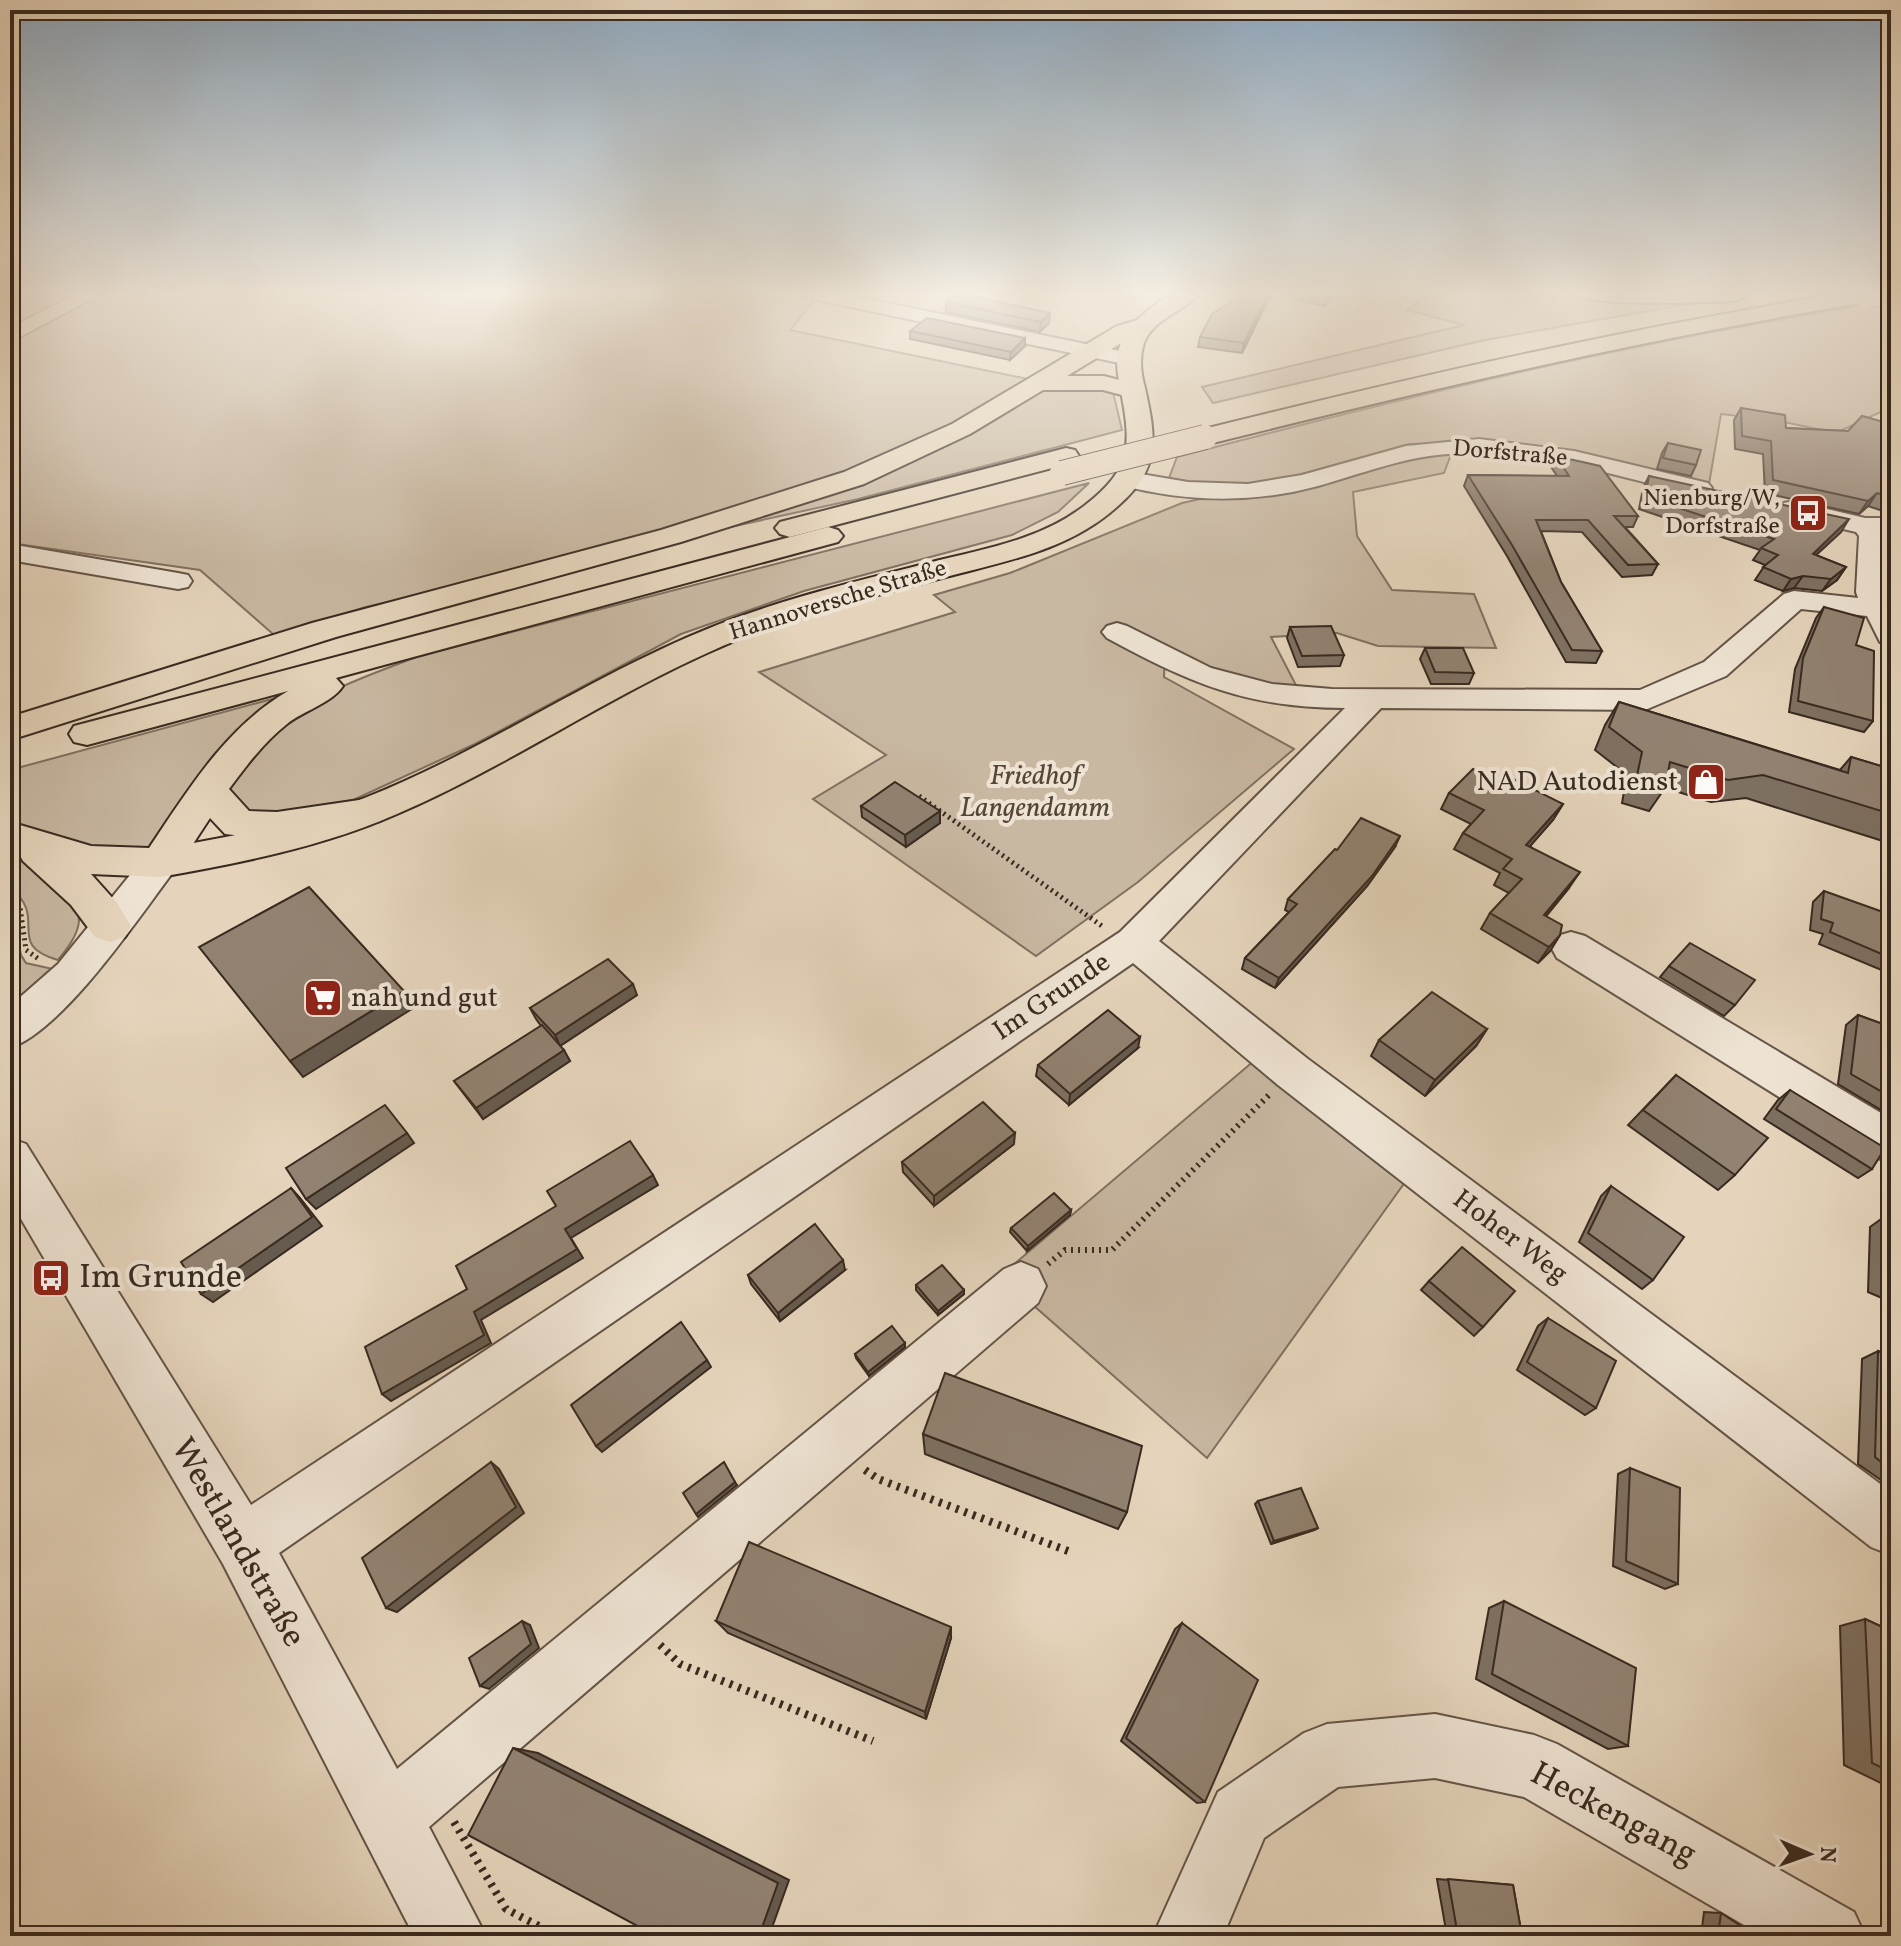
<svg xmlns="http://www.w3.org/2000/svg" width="1901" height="1946" viewBox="0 0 1901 1946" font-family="Vollkorn,serif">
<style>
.green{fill:#c8b7a1;stroke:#807060;stroke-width:2}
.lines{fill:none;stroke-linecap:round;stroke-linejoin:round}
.minor-casing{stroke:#645447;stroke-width:4}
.major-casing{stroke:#392a20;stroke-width:4}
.highway-casing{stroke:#392a20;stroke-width:4}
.path-far2{stroke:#392a20;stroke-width:5;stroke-dasharray:2 4;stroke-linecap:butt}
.path-far1{stroke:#392a20;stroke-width:6;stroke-dasharray:2 5;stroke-linecap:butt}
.path{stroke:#392a20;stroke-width:8;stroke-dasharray:3 6;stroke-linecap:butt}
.minor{fill:#eee3d3;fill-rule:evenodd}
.major{fill:#e5d4bb;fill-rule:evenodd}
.highway{fill:#e5d4bb;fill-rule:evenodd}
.highway-bridge-casing{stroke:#392a20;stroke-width:26;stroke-linecap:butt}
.highway-bridge{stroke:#e5d4bb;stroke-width:24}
.wall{fill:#7e7061;stroke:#392a20;stroke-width:2}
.shaded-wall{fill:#665b4f;stroke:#392a20;stroke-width:2}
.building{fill:#928271;stroke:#392a20;stroke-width:2}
.labels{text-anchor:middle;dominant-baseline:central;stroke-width:8;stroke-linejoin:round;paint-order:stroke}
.far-street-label{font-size:24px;fill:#392a20;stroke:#eee3d3}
.far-poi-label{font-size:24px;fill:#392a20;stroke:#eee3d3;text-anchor:end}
.park-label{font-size:28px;font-style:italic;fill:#56463a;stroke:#eee3d3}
.poi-label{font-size:28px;fill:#392a20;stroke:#eee3d3;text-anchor:end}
.street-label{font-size:28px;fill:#392a20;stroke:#eee3d3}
.near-poi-label{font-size:34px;fill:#392a20;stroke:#eee3d3;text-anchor:start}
.near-street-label{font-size:34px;fill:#392a20;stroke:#eee3d3}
</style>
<rect width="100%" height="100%" fill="#e5d4bb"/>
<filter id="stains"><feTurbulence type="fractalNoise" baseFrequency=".0025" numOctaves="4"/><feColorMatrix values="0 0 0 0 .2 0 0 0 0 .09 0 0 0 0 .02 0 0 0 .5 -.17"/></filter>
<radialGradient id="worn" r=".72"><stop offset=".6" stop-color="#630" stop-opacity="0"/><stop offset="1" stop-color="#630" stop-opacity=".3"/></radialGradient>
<!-- green -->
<g class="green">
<path d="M10,292h811l-31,38 243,50 80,12 9,38 -264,69 -492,108 -92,28 -74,-65 -190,-27z"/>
<path d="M1430,292h326l-271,48 -272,63 -11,-16 262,-62 -57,-15z"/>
<path d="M1889,302l2,105 -55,26 -62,-13 -53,-6 -12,70 -240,-45 -15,5h-44l-144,40h-73l-24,-6 8,-21c236,-62 471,-119 712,-155z"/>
<path d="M1452,452l-8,21 -91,19 4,44 35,54 82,4 22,54 -118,-2 -41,-13 -66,4 27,52 -26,-2 -107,-33 -1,23 130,72 -156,133 -102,74 -223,-157 73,-44 -127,-83 196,-60 -21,-17 76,-22 172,-70 22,-5 48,-2 158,-40z"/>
<path d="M1089,483l-31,29 -46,23 -208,56 -123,43 -206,110 -122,56 -74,18 -41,-9 -11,-14c4,-22 13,-29 27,-46 45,-52 103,-69 165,-93z"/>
<path d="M283,696l-47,35 -78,116c-44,19 -104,-10 -148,-23v-54z"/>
<path d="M10,850c20,11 70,47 69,71 -1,14 -12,28 -21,39 -55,-16 -8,-42 -48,-72z"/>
<path d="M10,901l11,54 5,8 27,6 -43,44z"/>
<path d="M1255,1060l153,118 -201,280 -207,-182z"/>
</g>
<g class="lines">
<!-- minor casing -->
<g class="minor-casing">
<g id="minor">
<path d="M80,292h25l-95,50v-14z"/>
<path d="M797,292h38l294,61 11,6 -11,6 -322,-67z"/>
<path d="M1479,439l95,12 134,32 4,5 -4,5 -9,3c-82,-20 -166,-47 -251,-42 -45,3 -87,20 -130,32 -66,18 -132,16 -198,-1l-4,-5 4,-5 9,-3 59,10 60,2 54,-9 104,-29z"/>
<path d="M1793,501l72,17h26v16h-6l-1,58 7,14v39l-11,-3 -13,-26 -66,-7 -75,67 -81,34 -264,-2 -222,233 149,118 583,433v63l-20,-8 -593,-462 -145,-122 -854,590 118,216 607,-500 17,-7 17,7 8,17 -8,17 -609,524 57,109h-72l-191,-372 -213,-364v-62l16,6 225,361 869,-573 225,-224c-98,0 -155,-25 -238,-70l-5,-6 5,-6 10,-3 10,3 84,42 61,16 60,5 308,1 64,-28 80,-68 10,-3 64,7 -2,-6 3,-56 -3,-4 -72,-17 -4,-6 4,-6z"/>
<path d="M10,544l168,29 10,2 4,6 -4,6 -10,2 -168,-29z"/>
<path d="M160,850l13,4 5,9 -5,9c-35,47 -110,158 -163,176v-42l48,-42 89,-110z"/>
<path d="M1571,932l14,4 306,183v44l-16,-6 -318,-199 -6,-11 6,-11z"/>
<path d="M1435,1714l99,21 23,9 297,168 11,24h-102l-239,-139 -89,-19 -97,9 -74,51 -41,98h-70l65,-144 86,-59 23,-9z"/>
</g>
</g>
<!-- major casing -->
<g class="major-casing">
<path id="major" d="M1175,292h26c-16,20 -47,25 -57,51 -5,15 -3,31 1,45 11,50 16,80 -26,117 -50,46 -114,56 -177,73 -63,17 -126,32 -187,55 -126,48 -235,128 -358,181 -75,33 -157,49 -237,63l-14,-4 -6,-10 6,-10 14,-4c70,-12 140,-25 207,-52 126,-50 238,-131 366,-178 65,-24 132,-40 199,-57 52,-13 108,-22 152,-56 50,-38 47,-63 36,-120 -3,-14 -5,-30 1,-43 11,-24 33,-38 54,-51z"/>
</g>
<!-- highway casing -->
<g class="highway-casing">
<g id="highway">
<path d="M1570,292h176l2,3 -11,6c-26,1 -154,7 -167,-9z"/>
<path d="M1852,292h23l3,4 -11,6c-223,37 -442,88 -662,143l-9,-2 -4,-6 4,-6c217,-54 435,-104 656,-139z"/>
<path d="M1144,318l11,7 -3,5 -19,6 -66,40h37l38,10 3,5 -3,5 -9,2 -30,-8h-60l-73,44 -106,50 -183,58 -345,95 -326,103v-23l302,-94 349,-93 183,-58 108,-48 165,-98z"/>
<path d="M1066,448l9,2 4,6 -4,6 -285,75 -10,-3 -5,-6 5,-6z"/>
<path d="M828,527l10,3 5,6 -5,6 -502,136 7,8c-11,17 -40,25 -56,38 -23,18 -41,42 -58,65l20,22 28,1 89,-13 14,4 5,9 -5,9 -103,19 -52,-6 -15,-16 -36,55 -14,4 -69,-3 26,29 14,23 -6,11 -15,5 -15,-5 -24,-32 -48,-44 -5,-9 -8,-2v-28l81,24 58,2c39,-58 77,-121 139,-157l-201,54 -13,-3 -5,-8 5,-8z"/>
</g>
</g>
<!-- path-far2 -->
<g class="path-far2">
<path d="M919,796l183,130"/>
<path d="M10,894l10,13 6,43 14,10"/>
</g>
<!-- path-far1 -->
<path class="path-far1" d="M1048,1264l17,-14h47l157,-155"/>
<!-- path -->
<g class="path">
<path d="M865,1470l13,9 190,72"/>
<path d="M660,1645l20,19 193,77"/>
<path d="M454,1822l52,87 52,27"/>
</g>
<!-- minor -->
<use href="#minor" class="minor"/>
<!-- major -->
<use href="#major" class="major"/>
<!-- highway -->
<use href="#highway" class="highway"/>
<!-- highway-bridge casing -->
<g class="highway-bridge-casing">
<g id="highway-bridge">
<path d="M1867,296l24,-4"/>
<path d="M1062,473l143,-36"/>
</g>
</g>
<!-- highway-bridge -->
<use href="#highway-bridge" class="highway-bridge"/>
</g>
<!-- wall -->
<g class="wall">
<path d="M1246,292h26l-30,61 -44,-6 2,-10z"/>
<path d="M1297,292h42l-15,14 -28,-7z"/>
<path d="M946,302l104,11 -1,10 -9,9 -94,-20z"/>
<path d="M910,331l115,15 -15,14 -100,-21z"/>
<path d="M1741,408l45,20 62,3 43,-7v81l-5,7 -18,-6 -9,8 -94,-21 -2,-39 -28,-5 -1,-29z"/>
<path d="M1668,443l28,22 -5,11 -34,-7 5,-16z"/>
<path d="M1556,456l82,60 -5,11h-8l33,37 -6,11 -30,2 -40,-45 -41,-1 20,51 41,69 -6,12 -30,-1 -59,-106 -43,-70 4,-11 89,1 -6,-9z"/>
<path d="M1649,476l192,56 -25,23 30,12 -9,13 -15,11 -28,-3 -11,3 -28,-11 10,-15 -12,-5 7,-10 -121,-41 4,-21z"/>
<path d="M1824,607l32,38 17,76 -9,11 -75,-20 6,-43 21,-51z"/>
<path d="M1290,627l54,28 -4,11 -42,1 -11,-29z"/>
<path d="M1425,648l49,25 -5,11h-38l-11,-25z"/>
<path d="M1619,702l221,68 11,-13 40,12v64l-8,8 -137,-43 -35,4 -46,-14 -16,23 -27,-8 5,-28 -32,-25 10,-25z"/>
<path d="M1507,785l56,19 -10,16 -23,26 39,42 -23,28 14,19 -10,16 -12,12 -57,-34 9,-16 19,-20 -15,-8 6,-12 -46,-24 9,-16 8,-9 -30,-15 8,-16z"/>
<path d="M861,806l79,5v12l-34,24 -44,-30z"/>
<path d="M1395,847l-28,39 -92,102 -33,-19 3,-11 44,-46 -4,-2 3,-11 49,-49z"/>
<path d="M1824,891l57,39 10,3v41l-72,-30 4,-10 -13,-4 3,-28z"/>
<path d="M1669,966l66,39 -11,11 -64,-39z"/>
<path d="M637,995l-77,51 10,15 -87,58 -29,-38 87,-55 -5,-7 -6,-11z"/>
<path d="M1858,1015l33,12v89l-53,-32 8,-59z"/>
<path d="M1487,1029l-11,17 -51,50 -54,-40 8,-16z"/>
<path d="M1138,1048l-69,57 -33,-29 2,-11z"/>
<path d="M1676,1075l59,100 -17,15 -90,-65z"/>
<path d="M1790,1090l82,79 -14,9 -94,-59 14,-19z"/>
<path d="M1014,1144l-80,62 -31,-34 -1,-10z"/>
<path d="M1611,1186l42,94 -11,9 -63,-47 22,-46z"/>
<path d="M1071,1210l-1,5 -43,36 -17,-19 1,-4z"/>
<path d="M1884,1217l7,3v82l-23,-10 2,-65z"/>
<path d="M845,1270l-65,51 -29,-37 -3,-9z"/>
<path d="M1429,1281l54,46 -9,9 -53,-46z"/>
<path d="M916,1285l48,5v4l-26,21 -22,-25z"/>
<path d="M1548,1318l48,90 -11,7 -68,-45 21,-44z"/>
<path d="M905,1343v4l-36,29 -13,-18 -1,-4z"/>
<path d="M1878,1351l13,6v130l-33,-23 4,-105z"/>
<path d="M923,1434l204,78 -9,17 -193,-75z"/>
<path d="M1630,1468l48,116 -13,5 -52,-23 5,-92z"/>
<path d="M1258,1501l56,29 -43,14 -16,-40z"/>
<path d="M1504,1601l124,145 -20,3 -132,-70 13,-71z"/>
<path d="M1865,1619l26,12v157l-47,-23 -4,-139z"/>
<path d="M716,1621l235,17 -25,81 -198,-86z"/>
<path d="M1182,1623l23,179 -8,1 -76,-62 54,-112z"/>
<path d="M1437,1879l76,6 9,51h-75z"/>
<path d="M1704,1912l17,1 35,23h-55z"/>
</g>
<!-- shaded-wall -->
<g class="shaded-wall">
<path d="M1269,292h3l-30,61 2,-10z"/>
<path d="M1331,292h8l-15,14 3,-10z"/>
<path d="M1050,313l-1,10 -9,9 1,-10z"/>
<path d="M1025,338v8l-15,14 1,-8z"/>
<path d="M1877,493l-9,13 -9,8 9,-13z"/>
<path d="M1849,519l-8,13 -37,34 9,-12z"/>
<path d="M1846,567l-9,13 -15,11 9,-12z"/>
<path d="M1803,576l-9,12 -11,3 8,-12z"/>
<path d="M1563,804l-10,16 -36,41 9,-16z"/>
<path d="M940,811v12l-34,24 -1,-12z"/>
<path d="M1400,836l-5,11 -28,39 -92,102 4,-10z"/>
<path d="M1580,872l-11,16 -35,43 10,-16z"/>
<path d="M1560,935l-10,16 -12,12 11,-16z"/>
<path d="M633,984l4,11 -77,51 -5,-11z"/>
<path d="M404,991l11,16 -112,70 -13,-16z"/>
<path d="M1487,1029l-11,17 -51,50 10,-16z"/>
<path d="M1140,1037l-2,11 -69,57 1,-11z"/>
<path d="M564,1050l6,11 -87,58 -7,-11z"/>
<path d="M407,1133l7,10 -98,66 -10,-10z"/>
<path d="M1015,1133l-1,11 -80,62v-10z"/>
<path d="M653,1175l5,10 -87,53 12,20 -102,62 10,23 -100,58 -9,-7 183,-165z"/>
<path d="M291,1188l9,10 22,28 -109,76 -12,-8z"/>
<path d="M1071,1210l-1,5 -43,36 1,-5z"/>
<path d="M843,1260l2,10 -65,51 -2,-8z"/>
<path d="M964,1290v4l-26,21v-4z"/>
<path d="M905,1343v4l-36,29 -1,-4z"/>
<path d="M707,1360l4,7 -109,85 -6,-6z"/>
<path d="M491,1462l8,7 25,44 -127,99 -11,-4z"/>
<path d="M735,1482l2,3 -39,32 -2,-3z"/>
<path d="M1318,1528l-4,2 -43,14 3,-3z"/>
<path d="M522,1621l8,4 9,23 -50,41 -9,-3z"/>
<path d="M951,1627v11l-25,81 -1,-7z"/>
<path d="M513,1748l25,5 251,127 -20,56h-10z"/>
</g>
<!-- building -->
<g class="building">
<path d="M1246,292h23l-25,51 -44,-6 12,-23z"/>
<path d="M1310,292h21l-4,4z"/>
<path d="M958,293l92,20 -9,9 -95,-20z"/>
<path d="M927,318l98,20 -14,14 -101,-21z"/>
<path d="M1741,408l44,7 1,13 62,3 14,-15 29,8v73l-14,-4 -9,8 -95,-21 -2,-39 -29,-5z"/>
<path d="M1668,443l33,7 -5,15 -33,-7z"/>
<path d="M1556,456l44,10 38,50h-24l44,48 -30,1 -40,-45h-52l25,62 41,69 -30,-1 -60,-105 -44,-70 101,1z"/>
<path d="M1649,476l200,43 -36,35 33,13 -15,12 -28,-3 -12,3 -28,-12 15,-12 -17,-7 13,-9 -129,-42z"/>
<path d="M1824,607l40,11 -8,27 18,6 -1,70 -75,-20 5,-43z"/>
<path d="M1331,626l13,29 -42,1 -12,-29z"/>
<path d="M1425,648h38l11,25 -39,-1z"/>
<path d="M1619,702l229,71 3,-16 40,12v45l-128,-39 -35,5 -58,-18 -5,26 -29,-8 6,-28 -33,-25z"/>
<path d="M1473,769l34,16 6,-6 50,25 -37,41 54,27 -36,43 18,10 -2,10 -11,12 -59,-34 32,-34 -19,-10 9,-10 -49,-26 21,-23 -35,-17z"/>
<path d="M895,782l45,29 -35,24 -44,-29z"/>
<path d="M1361,818l39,18 -28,40 -93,102 -34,-20 52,-54 -9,-5 47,-50 2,1z"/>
<path d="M309,887l95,104 -114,70 -91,-114z"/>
<path d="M1824,891l59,21 -2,18 10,3v25l-61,-26 3,-9 -12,-4z"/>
<path d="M1690,943l65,37 -20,25 -66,-39z"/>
<path d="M608,959l25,25 -78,51 -25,-27z"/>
<path d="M1432,992l55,37 -52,51 -56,-40z"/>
<path d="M1108,1010l32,27 -70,57 -32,-29z"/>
<path d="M1858,1015l33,12v70l-40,-23z"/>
<path d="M542,1025l22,25 -88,58 -22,-27z"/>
<path d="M1676,1075l92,63 -33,37 -92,-65z"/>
<path d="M1790,1090l95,58 -13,21 -96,-60z"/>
<path d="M983,1102l32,31 -81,63 -32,-34z"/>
<path d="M385,1105l22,28 -101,66 -20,-31z"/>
<path d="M630,1141l23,34 -88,54 12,20 -103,63 10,23 -102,59 -17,-47 102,-58 -11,-23 100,-60 -9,-15z"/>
<path d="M1611,1186l73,51 -31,43 -65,-47z"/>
<path d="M291,1188l21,29 -111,77 -20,-32z"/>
<path d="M1054,1193l17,17 -43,36 -17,-18z"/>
<path d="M1884,1217l7,3v67l-9,-4z"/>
<path d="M815,1224l28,36 -65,53 -30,-38z"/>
<path d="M1462,1247l53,44 -32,36 -54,-46z"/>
<path d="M942,1265l22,25 -26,21 -22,-26z"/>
<path d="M1548,1318l68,43 -20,47 -69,-46z"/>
<path d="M681,1322l26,38 -111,86 -25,-41z"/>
<path d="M892,1326l13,17 -37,29 -13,-18z"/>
<path d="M1878,1351l13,6v113l-16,-13z"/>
<path d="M945,1373l197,73 -15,66 -204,-78z"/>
<path d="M491,1462l25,45 -130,101 -24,-50z"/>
<path d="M724,1462l11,20 -39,32 -13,-21z"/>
<path d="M1630,1468l50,20 -2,96 -52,-23z"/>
<path d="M1301,1488l17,40 -44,13 -16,-40z"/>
<path d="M749,1542l202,85 -26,85 -209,-91z"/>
<path d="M1504,1601l132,67 -8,78 -136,-72z"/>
<path d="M1865,1619l26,12v141l-19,-9z"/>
<path d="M522,1621l9,23 -51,42 -11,-28z"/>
<path d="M1182,1623l76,57 -53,122 -79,-64z"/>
<path d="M513,1748l265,135 -19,53h-103l-188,-101z"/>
<path d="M1448,1879l65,6 9,51h-64z"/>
<path d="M1721,1913l35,23h-38z"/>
</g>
<!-- sky -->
<linearGradient id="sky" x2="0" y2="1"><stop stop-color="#8faac1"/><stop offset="0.52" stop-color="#f3ece0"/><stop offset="1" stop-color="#f3ece0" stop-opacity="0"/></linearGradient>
<rect width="1901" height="564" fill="url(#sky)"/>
<!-- icons -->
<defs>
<g id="bus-square" transform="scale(2)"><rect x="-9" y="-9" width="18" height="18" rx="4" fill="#8f2418" stroke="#eee3d3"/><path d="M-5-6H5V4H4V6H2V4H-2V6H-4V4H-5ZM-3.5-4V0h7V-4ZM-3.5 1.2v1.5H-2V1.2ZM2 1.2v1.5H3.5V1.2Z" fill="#fff"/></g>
<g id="shop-square" transform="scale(2)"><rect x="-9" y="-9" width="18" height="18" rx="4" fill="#8f2418" stroke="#eee3d3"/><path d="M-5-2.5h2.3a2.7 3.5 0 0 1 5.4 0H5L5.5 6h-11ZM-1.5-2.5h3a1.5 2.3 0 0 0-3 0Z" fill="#fff"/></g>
<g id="supermarket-square" transform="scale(2)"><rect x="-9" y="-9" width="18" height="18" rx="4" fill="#8f2418" stroke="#eee3d3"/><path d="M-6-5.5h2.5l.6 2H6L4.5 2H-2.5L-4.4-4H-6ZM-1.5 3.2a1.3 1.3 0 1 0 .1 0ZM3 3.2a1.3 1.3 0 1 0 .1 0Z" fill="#fff"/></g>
</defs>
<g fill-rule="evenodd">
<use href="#bus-square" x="1808" y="513"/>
<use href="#shop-square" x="1706" y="782"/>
<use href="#supermarket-square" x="323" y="998"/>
<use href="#bus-square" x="51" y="1278"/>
</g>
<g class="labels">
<!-- far-street labels -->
<g class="far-street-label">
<text transform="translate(1510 454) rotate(5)">Dorfstraße</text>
<text transform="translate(838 601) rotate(-17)">Hannoversche Straße</text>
</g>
<!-- far-poi labels -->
<g class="far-poi-label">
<text x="1780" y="499">Nienburg/W,<tspan x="1780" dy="28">Dorfstraße</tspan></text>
</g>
<!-- park labels -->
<g class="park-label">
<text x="1035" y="776">Friedhof<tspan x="1035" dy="32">Langendamm</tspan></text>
</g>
<!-- poi labels -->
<g class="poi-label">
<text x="1678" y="782">NAD Autodienst</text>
<text x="351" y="998" text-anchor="start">nah und gut</text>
</g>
<!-- street labels -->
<g class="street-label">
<text transform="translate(1052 997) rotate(-34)">Im Grunde</text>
<text transform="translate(1510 1237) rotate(37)">Hoher Weg</text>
</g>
<!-- near-poi labels -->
<g class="near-poi-label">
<text x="79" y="1278">Im Grunde</text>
</g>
<!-- near-street labels -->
<g class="near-street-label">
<text transform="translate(237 1543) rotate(60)">Westlandstraße</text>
<text transform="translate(1613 1815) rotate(28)">Heckengang</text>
</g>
</g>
<!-- margin -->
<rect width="1901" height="1946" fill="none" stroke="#e5d4bb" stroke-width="40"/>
<rect x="12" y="12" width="1877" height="1922" fill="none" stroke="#392a20" stroke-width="4"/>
<rect x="20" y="20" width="1861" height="1906" fill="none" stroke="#392a20" stroke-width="2"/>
<!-- north arrow -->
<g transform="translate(1809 1854) rotate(92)" stroke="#eee3d3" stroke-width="6" paint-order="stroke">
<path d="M0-6L14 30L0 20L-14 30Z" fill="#392a20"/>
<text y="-12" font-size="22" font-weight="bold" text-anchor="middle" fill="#392a20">N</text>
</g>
<rect width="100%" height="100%" filter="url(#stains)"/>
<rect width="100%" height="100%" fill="url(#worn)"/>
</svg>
